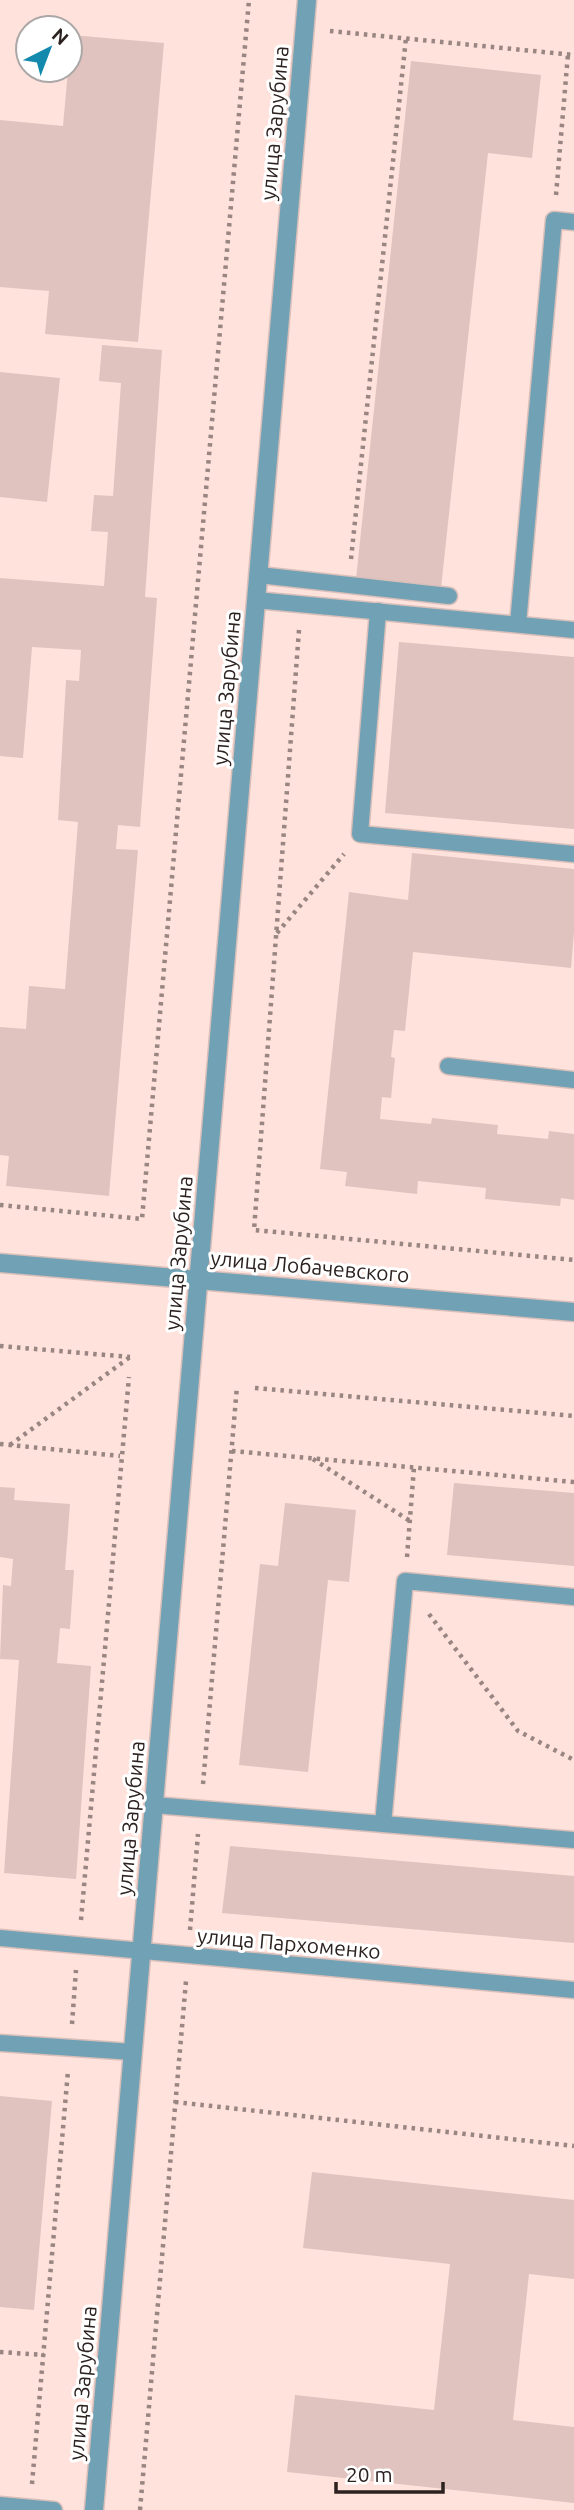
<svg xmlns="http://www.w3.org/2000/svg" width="574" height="2510" viewBox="0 0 574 2510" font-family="Ubuntu,sans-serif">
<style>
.building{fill:#e0c3be}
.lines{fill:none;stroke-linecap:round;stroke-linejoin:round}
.service-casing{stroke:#d9bfba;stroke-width:19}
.tertiary-casing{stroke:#d9bfba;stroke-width:21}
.path{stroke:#998581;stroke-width:4.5;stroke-dasharray:3.5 5;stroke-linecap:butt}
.service{stroke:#71a1b4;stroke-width:16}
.tertiary{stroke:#71a1b4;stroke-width:18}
.labels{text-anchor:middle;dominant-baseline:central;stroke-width:6;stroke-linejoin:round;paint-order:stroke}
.street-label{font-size:21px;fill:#2c2220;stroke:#fff}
</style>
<rect width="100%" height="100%" fill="#ffe2dc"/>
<!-- building -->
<g class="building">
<path d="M71,35l93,8 -26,299 -93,-8 4,-43 -49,-4v-167l63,6 5,-56h2z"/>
<path d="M411,61l130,14 -9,83 -44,-5 -47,435 -85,-9z"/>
<path d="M102,345l60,5 -17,247 12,1 -17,229 -22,-2 -2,24 22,1 -29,346 -103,-10 3,-30 -9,-1v-128l26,2 3,-43 36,3 13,-167 -20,-2 8,-140 13,1 2,-31 -49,-3 -9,111 -23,-2v-178l104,8 4,-54 -17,-1 3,-36 19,1 8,-113 -22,-2z"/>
<path d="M0,372l60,6 -13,124 -47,-5z"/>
<path d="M399,642l175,15v172l-189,-16z"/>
<path d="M412,853l162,16v63l-3,36 -158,-16 -8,79 -11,-1 -3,27 4,1 -4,40 -9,-1 -2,22 51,5 1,-6 66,7 -1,9 51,5 1,-8 25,3v66l-13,-2 -1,8 -75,-7 1,-11 -68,-7 -1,13 -72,-8 2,-14 -27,-3 29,-277 59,8z"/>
<path d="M454,1483l120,10v73l-127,-11z"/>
<path d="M0,1487l15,1 -1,12 56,4 -5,66h9l-4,59 -10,-1 -3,35 34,3 -15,213 -72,-6 15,-213 -19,-1 3,-74 8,1 2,-27 -13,-2z"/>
<path d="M285,1503l71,7 -7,72 -21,-2 -20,192 -69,-7 21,-201 18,2z"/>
<path d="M230,1846l344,30v67l-352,-30z"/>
<path d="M0,2096l52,5 -18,209 -34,-3z"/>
<path d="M312,2172l262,28v79l-45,-5 -16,146 61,7v76l-287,-31 8,-77 139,15 16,-146 -147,-16z"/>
</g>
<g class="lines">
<!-- service casing -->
<g class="service-casing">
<g id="service">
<path d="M259,575l190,21"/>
<path d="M256,600l318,30"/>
<path d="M378,611l-18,223 214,20"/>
<path d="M518,624l36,-404 20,2"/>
<path d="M448,1066l126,14"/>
<path d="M574,1597l-169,-16 -22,243 191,16"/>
<path d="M154,1805l229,19"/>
<path d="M0,1938l574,52"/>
<path d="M0,2043l133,9"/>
<path d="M0,2505l54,5"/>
</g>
</g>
<!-- tertiary casing -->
<g class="tertiary-casing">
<g id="tertiary">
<path d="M0,1263l574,49"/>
<path d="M94,2510l213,-2510"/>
</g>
</g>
<!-- path -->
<g class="path">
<path d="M330,31l244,24"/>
<path d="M556,195l12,-141"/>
<path d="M351,559l55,-521"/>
<path d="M299,630l-45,600 320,30"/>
<path d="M277,933l67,-79"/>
<path d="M0,1205l142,14 107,-1219"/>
<path d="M0,1346l130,11"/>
<path d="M255,1388l319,28"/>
<path d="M0,1444l120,12"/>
<path d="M10,1445l120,-88"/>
<path d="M232,1451l342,31"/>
<path d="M313,1459l97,62"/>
<path d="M407,1557l7,-90"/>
<path d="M429,1614l89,117 56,29"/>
<path d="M203,1784l34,-398"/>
<path d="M81,1920l48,-543"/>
<path d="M190,1930l8,-96"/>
<path d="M72,2024l4,-54"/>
<path d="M175,2102l399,44"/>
<path d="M0,2352l44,3"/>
<path d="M32,2484l36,-413"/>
<path d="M140,2510l46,-529"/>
</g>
<!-- service -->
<use href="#service" class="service"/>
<!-- tertiary -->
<use href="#tertiary" class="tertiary"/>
</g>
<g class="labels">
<!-- street labels -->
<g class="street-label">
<text transform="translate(274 123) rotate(-85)">улица Зарубина</text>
<text transform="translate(226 688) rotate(-85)">улица Зарубина</text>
<text transform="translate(178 1253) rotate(-85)">улица Зарубина</text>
<text transform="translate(310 1266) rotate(5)">улица Лобачевского</text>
<text transform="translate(130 1818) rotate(-85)">улица Зарубина</text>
<text transform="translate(289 1943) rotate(5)">улица Пархоменко</text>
<text transform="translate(82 2383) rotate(-85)">улица Зарубина</text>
</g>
</g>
<!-- north arrow -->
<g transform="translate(49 49) rotate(42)"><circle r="33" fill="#ffffff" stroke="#aba7a6" stroke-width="2"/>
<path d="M0-5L12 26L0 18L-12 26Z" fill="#138aad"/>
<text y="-10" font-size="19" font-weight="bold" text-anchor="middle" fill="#2c2220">N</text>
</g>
<!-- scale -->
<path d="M336 2482v10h107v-10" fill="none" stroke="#2c2220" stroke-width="3.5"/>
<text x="346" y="2482" font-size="21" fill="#2c2220" stroke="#ffffff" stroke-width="5" paint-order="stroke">20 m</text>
</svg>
